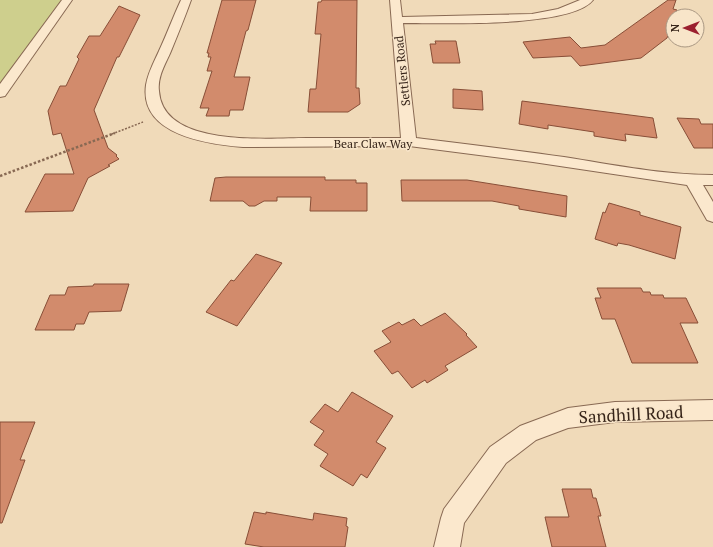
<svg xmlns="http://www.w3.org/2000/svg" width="713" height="547" viewBox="0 0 713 547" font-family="'PT Serif',serif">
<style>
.green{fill:#cecf8d}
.building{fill:#d28b6c;stroke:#884e37}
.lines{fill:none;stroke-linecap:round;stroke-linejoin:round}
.street-casing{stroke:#886953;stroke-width:2}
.path-far1{stroke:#886953;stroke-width:1.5;stroke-dasharray:2 1.5;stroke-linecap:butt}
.path{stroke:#886953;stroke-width:2.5;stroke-dasharray:2.5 2;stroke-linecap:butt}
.street{fill:#fbe8cd;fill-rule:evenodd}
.labels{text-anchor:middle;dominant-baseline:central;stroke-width:3;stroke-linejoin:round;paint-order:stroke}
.far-street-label{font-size:12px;fill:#362419;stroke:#f8e5c9}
.near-street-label{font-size:17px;fill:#362419;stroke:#f8e5c9}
</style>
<rect width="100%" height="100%" fill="#f0dab9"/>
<!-- green -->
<path class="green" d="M0,0h67l-67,93z"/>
<!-- building -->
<g class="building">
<path d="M222,0h34l-8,30 -2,1 -12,46h16l-7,33h-13l-1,6h-23l3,-8h-9l12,-37h-5l4,-14h-3l1,-4h-2z"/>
<path d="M322,0h35l-1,88h3l1,16 -12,8h-40l2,-23h6l5,-55h-6l3,-32h3z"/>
<path d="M668,0h8l-3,9 4,1 -2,6h-2v5l-6,17 -26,20 -61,8 -9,-10 -38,2 -10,-16 47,-5 11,11 24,-3z"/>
<path d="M119,6l21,9 -21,42h-2l-23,53 14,38 9,7 -1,1 3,3 -11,6 2,1 -22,12 -15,33 -48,1 20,-38h29l-13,-41 -8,2 -5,-24 12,-25h6l13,-27 -2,-2 12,-21h11z"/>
<path d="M435,41h21l4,22h-27l-3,-19h6z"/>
<path d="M453,89l29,2 1,19 -30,-2z"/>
<path d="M522,101l131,17 4,20 -32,-4 1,7 -32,-5v-4l-46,-7v4l-29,-5z"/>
<path d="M677,118l22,1 2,5h12v24h-19z"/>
<path d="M226,177h99v3h31v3h11v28h-57l1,-14h-34v4h-13l-9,5h-6l-6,-5h-33l5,-23z"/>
<path d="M401,180h66l100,16 -1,21 -47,-8v-3l-27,-5h-90z"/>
<path d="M609,203l31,9v3l41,12 -6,32 -46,-14 -11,-2 -1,3 -22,-7 8,-27 2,1z"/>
<path d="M256,254l26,9 -45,63 -31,-14 25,-32 3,1z"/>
<path d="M94,284h35l-8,27 -32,1 -5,12h-8l-2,6h-39l15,-35h15l3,-8 25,-1z"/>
<path d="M597,288h44l2,4h7l1,3h12l1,3h22l12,25h-18l18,40h-66l-17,-44h-13l-7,-21h6z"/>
<path d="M445,313l22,21 -1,1 11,12 -32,19 3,4 -21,13 -2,-3 -13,8 -14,-17 -6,3 -18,-23 17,-9 -9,-11 17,-9 3,3 12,-6 7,7z"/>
<path d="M352,392l41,24 -17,26 10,6 -19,30 -6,-4 -8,12 -33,-20 8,-12 -14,-9 10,-14 -14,-9 15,-18 13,8z"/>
<path d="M0,422h35l-15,38h5l-23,63h-2z"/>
<path d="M562,489h29l2,9h3l5,18h-3l8,31h-54l-7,-30h24z"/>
<path d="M254,512l12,2v-2l47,8 1,-7 33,5 -1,8 2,1 -3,20h-81l-19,-3z"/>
</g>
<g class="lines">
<!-- street casing -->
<g class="street-casing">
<g id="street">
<path d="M62,0h10l-67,96 -5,1v-13z"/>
<path d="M181,0h10c-6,17 -13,34 -20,51 -5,12 -14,26 -12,40 4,57 108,47 148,47 32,0 63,0 94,0l-11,-138h10l2,17 130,-3 26,-5 22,-9h13c-21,28 -153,23 -190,23l13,115c49,6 99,12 148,19 50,8 99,18 149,18v10h-10l10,17v20l-6,-2 -20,-35 -154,-23 -124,-16 -166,1c-35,-3 -104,-12 -97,-62 2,-12 8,-23 13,-34 8,-17 14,-34 22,-51z"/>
<path d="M713,400v20l-98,2 -47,6 -32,12 -30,23 -42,60 -4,24h-26l7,-29 3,-9 46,-62 30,-21 48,-18 47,-6z"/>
</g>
</g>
<!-- path-far1 -->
<path class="path-far1" d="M112,134l31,-12"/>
<!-- path -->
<path class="path" d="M0,176l115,-43"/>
<!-- street -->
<use href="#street" class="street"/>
</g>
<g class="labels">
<!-- far-street labels -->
<g class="far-street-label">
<text transform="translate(402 71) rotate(-96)">Settlers Road</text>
<text x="373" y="143">Bear Claw Way</text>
</g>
<!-- near-street labels -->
<g class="near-street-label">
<text transform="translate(631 414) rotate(-3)">Sandhill Road</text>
</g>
</g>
<!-- north arrow -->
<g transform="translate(685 28) rotate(270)"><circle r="19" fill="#f8e5c9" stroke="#aa9883"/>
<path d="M0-3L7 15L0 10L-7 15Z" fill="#9b1f2e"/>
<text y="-6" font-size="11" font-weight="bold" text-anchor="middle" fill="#362419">N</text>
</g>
</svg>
